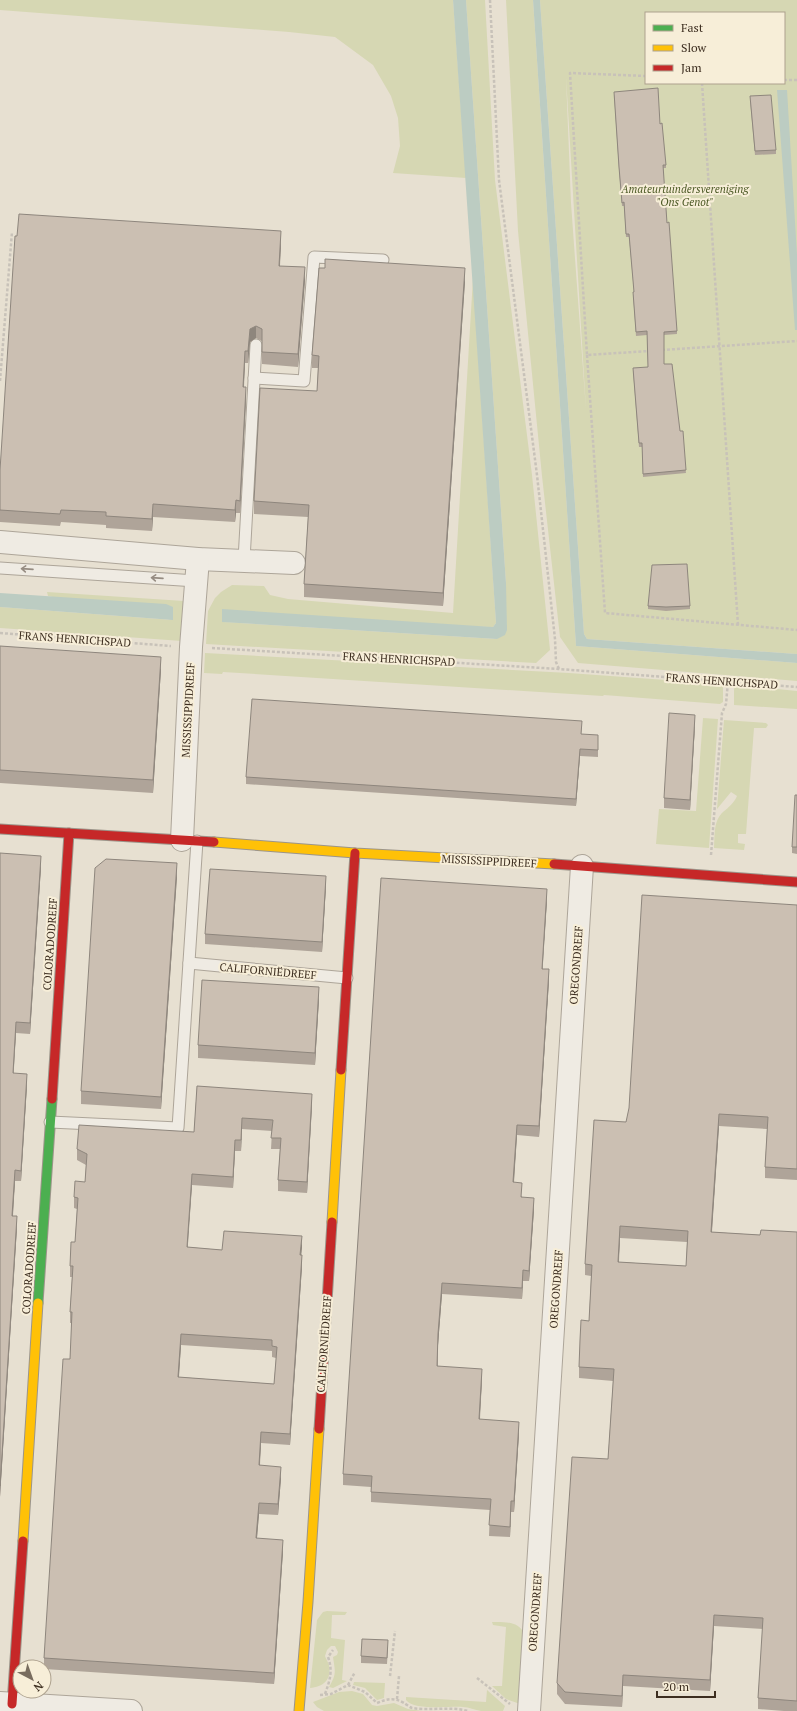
<svg xmlns="http://www.w3.org/2000/svg" width="797" height="1711" viewBox="0 0 797 1711" font-family="'PT Serif',serif">
<style>
.green{fill:#d6d7b3;fill-rule:evenodd}
.water{fill:#bcccc2}
.lines{fill:none;stroke-linecap:round;stroke-linejoin:round}
.lane-casing{stroke:#ada599;stroke-width:13}
.street-casing{stroke:#ada599;stroke-width:24}
.fast-casing{stroke:#9c958a;stroke-width:11}
.slow-casing{stroke:#9c958a;stroke-width:11}
.jam-casing{stroke:#9c958a;stroke-width:11}
.path{stroke:#c8c2b9;stroke-width:2.5;stroke-dasharray:3 2;stroke-linecap:butt}
.lane{stroke:#efebe3;stroke-width:11}
.street{stroke:#efebe3;stroke-width:22}
.fast{stroke:#4caf50;stroke-width:9}
.slow{stroke:#ffc107;stroke-width:9}
.jam{stroke:#c62828;stroke-width:9}
.wall{fill:#afa499;fill-rule:evenodd}
.shaded-wall{fill:#8e867d}
.building{fill:#cbbfb2;stroke:#8e867d;fill-rule:evenodd}
.oneway{stroke:#968c82}
.labels{text-anchor:middle;dominant-baseline:central;stroke-width:4;stroke-linejoin:round;paint-order:stroke}
.park-label{font-size:11px;font-style:italic;fill:#4d5a26;stroke:#f7eed8}
.street-label{font-size:11px;fill:#3d2e20;stroke:#f7eed8}
</style>
<rect width="100%" height="100%" fill="#e7e0d1"/>
<!-- green -->
<g class="green">
<path d="M0,0h453l13,178 -73,-5 7,-27 -2,-28 -7,-22 -18,-31 -38,-28 -46,-5 -289,-22z"/>
<path d="M466,0h19l10,180 37,295 18,175 -14,13 -330,-19 2,-33 7,-13 6,-6 11,-7 32,1 6,9 18,4 165,14 20,-335 23,345 -3,4 -271,-5 275,17 9,-56z"/>
<path d="M506,0h27l43,646 221,17v18l-219,-18 -18,-26 -18,-161 -24,-245z"/>
<path d="M540,0h257v654l-210,-15 -3,-5zM646,13h138v70h-138zM566,77l20,333 -15,-207z"/>
<path d="M47,592l137,9 -2,40 -182,-13v-21l173,13 -125,-24z"/>
<path d="M205,653l364,20 152,11 2,3v15l-3,2 -116,-9 -1,1 -380,-24 -1,2 -18,-1z"/>
<path d="M736,685l61,6v18l-63,-4v-16z"/>
<path d="M703,718l15,1 -9,129 -53,-4 3,-35 37,2z"/>
<path d="M724,720l42,3 2,2 -2,3h-12l-8,106h-8v9l7,1 -1,6 -30,-2c1,-12 -1,-27 9,-36 6,-5 11,-9 14,-16l-6,-4 -14,17z"/>
<path d="M327,1611l20,1 -2,3h-13l-1,23 14,2 -3,40 5,1 -14,7 -4,-1c8,-13 6,-16 4,-30l4,-2 1,-3 -3,-6h-4l-4,4 -2,6c1,3 3,6 4,9 3,15 -6,22 -19,23l7,-68 6,-8z"/>
<path d="M492,1622c12,0 27,-1 32,12l-4,70 -14,-5 -14,-13h10l4,-59 -13,-2z"/>
<path d="M354,1682l31,1 -1,15 -7,2 -12,-12 -12,-3z"/>
<path d="M487,1690l18,16 -2,5c-7,0 -15,0 -22,0 -6,-1 -12,-4 -18,-4 -13,-1 -49,4 -57,-7v-3l80,5z"/>
<path d="M352,1691l11,3 9,11 5,1 17,-3 14,6 14,2h-98l-7,-4 -4,-5 26,-10z"/>
</g>
<!-- water -->
<g class="water">
<path d="M453,0h13l40,583 1,47 -2,5 -8,4 -275,-17v-13l271,18 3,-4z"/>
<path d="M533,0h7l44,634 3,5 210,15v9l-221,-17z"/>
<path d="M777,90h10l10,165v75h-2z"/>
<path d="M0,593l166,11 7,3v13l-173,-13z"/>
</g>
<g class="lines">
<!-- lane casing -->
<g class="lane-casing">
<g id="lane">
<path d="M254,378l50,3 10,-124 69,3"/>
<path d="M244,560l12,-215"/>
<path d="M0,568l196,13"/>
<path d="M189,963l158,15"/>
<path d="M50,1122l128,6 19,-287"/>
</g>
</g>
<!-- street casing -->
<g class="street-casing">
<g id="street">
<path d="M0,542l198,17 96,4"/>
<path d="M182,840l9,-193 7,-88"/>
<path d="M0,1703l131,8"/>
<path d="M529,1711l53,-845"/>
</g>
</g>
<!-- fast casing -->
<g class="fast-casing">
<path id="fast" d="M38,1303l14,-204"/>
</g>
<!-- slow casing -->
<g class="slow-casing">
<g id="slow">
<path d="M214,842l141,11 199,11"/>
<path d="M332,1222l9,-152"/>
<path d="M23,1541l15,-238"/>
<path d="M299,1711l9,-109 11,-173"/>
</g>
</g>
<!-- jam casing -->
<g class="jam-casing">
<g id="jam">
<path d="M0,829l214,13"/>
<path d="M554,864l243,18"/>
<path d="M341,1070l14,-217"/>
<path d="M52,1099l17,-266"/>
<path d="M319,1429l13,-207"/>
<path d="M12,1704l11,-163"/>
</g>
</g>
<!-- path -->
<g class="path">
<path d="M490,0l9,180 38,295 18,164 1,23 3,7"/>
<path d="M646,76l-76,-3 17,282 62,-4"/>
<path d="M784,80h13"/>
<path d="M702,83l36,542"/>
<path d="M662,350l135,-9"/>
<path d="M587,355l18,258 192,17"/>
<path d="M0,381l12,-149"/>
<path d="M0,633l171,13"/>
<path d="M212,648l347,21 238,18"/>
<path d="M711,855l11,-142 4,-9 2,-23"/>
<path d="M390,1676l5,-45"/>
<path d="M477,1678l33,26"/>
<path d="M348,1685l7,-13"/>
<path d="M325,1694c5,-14 8,-23 3,-37l5,-7"/>
<path d="M320,1695l11,-1 17,-9 17,7 12,11c10,-4 17,-6 27,0 2,1 5,4 8,5 18,3 38,-2 56,3"/>
<path d="M397,1699l2,-23"/>
</g>
<!-- lane -->
<use href="#lane" class="lane"/>
<!-- street -->
<use href="#street" class="street"/>
<!-- fast -->
<use href="#fast" class="fast"/>
<!-- slow -->
<use href="#slow" class="slow"/>
<!-- jam -->
<use href="#jam" class="jam"/>
</g>
<!-- wall -->
<g class="wall">
<path d="M614,95l46,29 6,41v3h-3l4,55 10,108v3l-13,1v29l16,67 6,42 -43,4 -1,-30h-3l-6,-76 15,-4 -1,-32 -11,1 -3,-41 1,-3 -5,-55h-3l-2,-31h-2l-3,-36z"/>
<path d="M750,100l26,50v4l-21,1z"/>
<path d="M281,244l-1,22 25,14 -7,87 -36,-3v-23l-6,-3 -6,4 -2,21h-3l-1,24 2,12 -6,114h-4l-1,9 -82,-5 -1,14 -46,-3v-3l-45,-3 -1,4 -60,-4v-52z"/>
<path d="M465,281l-22,325 -139,-9v-13l4,-67 -54,-3v-13l63,-110 1,-23h-6v-13z"/>
<path d="M648,606h42v3l-24,2 -18,-2z"/>
<path d="M0,646l161,23 -8,124 -153,-10z"/>
<path d="M695,725l-5,85 -26,-2v-10z"/>
<path d="M582,727l-1,7 17,8v15l-18,-1 -4,50 -330,-22v-7z"/>
<path d="M797,795v59l-5,-1v-6z"/>
<path d="M0,853l41,14 -11,167 -14,-1 -3,40 14,12 -6,96h-6l-2,35 4,11 -17,270z"/>
<path d="M177,876l-16,233 -80,-5v-13z"/>
<path d="M326,886l-4,66 -117,-8v-10z"/>
<path d="M547,900l-5,69 7,11 -10,157 -22,-2 -3,48 8,14 12,12 -5,72h-6l-1,18 -80,-5 -4,51v21l44,13 -2,40 39,14 -5,79h-3l-1,25 -21,-1 1,-26 -119,-8v-15l-28,-2v-11z"/>
<path d="M797,905v275l-32,-2v-11l2,-38 -48,-3 -7,106 48,3 37,-3v479h-13l-26,-2v-11l5,-69 -49,-3 -4,65 -87,-5 -1,21 -57,-3 -8,-10v-11l51,-224 5,-78 -34,-3v-11l10,-46 2,-45 -6,-1v-11l41,-142zM620,1238l67,4 -1,24 -67,-4z"/>
<path d="M319,999l-4,66 -117,-7v-13z"/>
<path d="M197,1086l115,19 -5,88 -29,-2v-11l2,-31h-9l1,-18 -30,-2 -1,22h-6l-2,37 -41,-3 -5,62 35,3 80,-3 -1,8 1,11 -12,179 -29,-2 -1,22 21,13 -3,37 -19,-1 -2,24 26,13 -9,133 -230,-15v-11l26,-299 2,-36h-2v-11l2,-35h-2v-11l5,-24 2,-33 -3,-1v-11l11,-15 1,-17 -9,-5v-11l117,-17zM181,1345l91,6v6l4,1 -2,26 -95,-7z"/>
<path d="M388,1647l-1,17 -26,-1v-7z"/>
</g>
<!-- shaded-wall -->
<g class="shaded-wall">
<path d="M281,231v13l-2,34v-12z"/>
<path d="M305,267v13l-7,87v-13z"/>
<path d="M465,268v13l-22,325v-13z"/>
<path d="M256,326v12l-6,4 -2,21v-12l2,-22z"/>
<path d="M245,351v12l-2,36v-12z"/>
<path d="M246,387v12l-6,114v-12z"/>
<path d="M236,500v13l-1,9v-12z"/>
<path d="M153,504v13l-1,14v-12z"/>
<path d="M161,657v12l-8,124v-13z"/>
<path d="M695,715v10l-5,85v-10z"/>
<path d="M580,749v7l-4,50v-7z"/>
<path d="M41,856v11l-11,167v-11z"/>
<path d="M177,863v13l-16,233v-12z"/>
<path d="M326,876v10l-4,66v-10z"/>
<path d="M547,889v11l-5,79v-10z"/>
<path d="M549,969v11l-10,157v-11z"/>
<path d="M319,987v12l-4,66v-12z"/>
<path d="M16,1022v11l-3,51v-11z"/>
<path d="M27,1074v11l-6,96v-10z"/>
<path d="M312,1094v11l-5,88v-11z"/>
<path d="M719,1114v12l-8,117v-11z"/>
<path d="M242,1118v11l-1,22v-11z"/>
<path d="M517,1125v10l-4,58v-11z"/>
<path d="M235,1140v11l-2,37v-11z"/>
<path d="M15,1170v11l-3,46v-11z"/>
<path d="M192,1174v11l-5,73v-11z"/>
<path d="M534,1198v11l-5,72v-10z"/>
<path d="M17,1216v11l-17,270v-11z"/>
<path d="M620,1226v12l-2,35v-11z"/>
<path d="M302,1236v11l-2,19v-11z"/>
<path d="M302,1255v11l-12,179v-11z"/>
<path d="M523,1270v11l-1,18v-11z"/>
<path d="M442,1283v11l-4,51 -1,31 1,-42z"/>
<path d="M181,1334v11l-3,43v-11z"/>
<path d="M482,1369v10l-3,51v-11z"/>
<path d="M519,1422v11l-5,79v-11z"/>
<path d="M261,1432v11l-2,33v-11z"/>
<path d="M281,1467v11l-3,37v-11z"/>
<path d="M511,1501v11l-1,25v-10z"/>
<path d="M259,1503v11l-3,35v-11z"/>
<path d="M283,1540v11l-9,133v-11z"/>
<path d="M714,1615v11l-4,65v-11z"/>
<path d="M623,1675v11l-1,21v-11z"/>
</g>
<!-- building -->
<g class="building">
<path d="M658,88l2,36 2,-1 4,42h-3l4,58 2,-1 8,109 -13,1v32h8l8,67h3l3,39 -43,4 -1,-31h-3l-6,-75 15,-1 -1,-36 -11,1 -3,-40h1l-5,-58h-3l-2,-32 -2,1 -3,-36 -5,-75z"/>
<path d="M771,95l5,55 -21,1 -5,-55z"/>
<path d="M19,214l262,17 -2,35 26,1 -7,87 -36,-2v-23l-6,-3 -6,3 -2,22h-3l-2,36h3l-6,114 -4,-1 -1,10 -82,-6 -1,15 -46,-3v-4l-45,-2 -1,4 -60,-4v-40l15,-234h2z"/>
<path d="M325,259l140,9 -22,325 -139,-9 5,-79 -55,-4 6,-113 57,3 2,-35 -7,-1 7,-87h6z"/>
<path d="M687,564l3,42 -24,1 -18,-1 4,-41z"/>
<path d="M0,646l161,11 -8,123 -153,-10z"/>
<path d="M252,699l330,22 -1,13 17,1v15l-18,-1 -4,50 -330,-22z"/>
<path d="M669,713l26,2 -5,85 -26,-2z"/>
<path d="M795,795h2v52h-5z"/>
<path d="M0,853l41,3 -11,167 -14,-1 -3,51 14,1 -6,97 -6,-1 -3,46h5l-17,270z"/>
<path d="M106,859l71,4 -16,234 -80,-6 14,-223z"/>
<path d="M210,869l116,7 -4,66 -117,-8z"/>
<path d="M381,878l166,11 -5,80h7l-10,157 -22,-1 -4,57 9,1 -1,14 13,1 -5,73 -6,-1 -1,18 -80,-5 -4,51 -1,32 45,3 -3,50 40,3 -5,79h-3l-1,26 -21,-2 2,-26 -120,-7 1,-16 -29,-2z"/>
<path d="M642,895l155,10v264l-32,-2 3,-50 -49,-3 -8,118 49,3 1,-5 36,2v469l-39,-3 5,-80 -49,-3 -4,65 -87,-5 -1,21 -57,-4 -8,-9 15,-226 36,2 6,-90 -35,-2 1,-27 1,-20 8,1 3,-56 -7,-1 9,-144 32,2 3,-14zM620,1226l68,5 -2,35 -68,-4z"/>
<path d="M202,980l117,7 -4,66 -117,-8z"/>
<path d="M197,1086l115,8 -5,88 -29,-2 3,-42h-10l2,-18 -31,-2 -1,22h-6l-2,37 -41,-3 -5,73 35,3 2,-19 78,5 -2,19h2l-12,179 -29,-2 -2,33 22,2 -3,37 -19,-1 -3,35 27,2 -9,133 -230,-15 19,-299h7l2,-47h-2l3,-46h-3l1,-24h4l3,-44 -4,-1 1,-16 10,1 2,-28 -10,-5 2,-24 115,7zM181,1334l91,6v6l5,1 -3,37 -96,-7z"/>
<path d="M362,1639l26,1 -1,18 -26,-2z"/>
</g>
<!-- one-way arrows -->
<defs><path id="oneway-shaft" d="M-6 0H5M1.5-3L5.5 0L1.5 3" fill="none" stroke-width="1.6" stroke-linecap="round" stroke-linejoin="round"/></defs>
<g class="oneway">
<use href="#oneway-shaft" transform="translate(27 569) rotate(-176)"/>
<use href="#oneway-shaft" transform="translate(157 578) rotate(-176)"/>
</g>
<g class="labels">
<!-- park labels -->
<g class="park-label">
<text x="685" y="189">Amateurtuindersvereniging<tspan x="685" dy="13">"Ons Genot"</tspan></text>
</g>
<!-- street labels -->
<g class="street-label">
<text transform="translate(75 639) rotate(4)">FRANS HENRICHSPAD</text>
<text transform="translate(399 659) rotate(3)">FRANS HENRICHSPAD</text>
<text transform="translate(722 681) rotate(4)">FRANS HENRICHSPAD</text>
<text transform="translate(188 710) rotate(-87)">MISSISSIPPIDREEF</text>
<text transform="translate(489 861) rotate(3)">MISSISSIPPIDREEF</text>
<text transform="translate(50 944) rotate(-86)">COLORADODREEF</text>
<text transform="translate(576 965) rotate(-86)">OREGONDREEF</text>
<text transform="translate(268 971) rotate(5)">CALIFORNIËDREEF</text>
<text transform="translate(29 1268) rotate(-86)">COLORADODREEF</text>
<text transform="translate(556 1289) rotate(-86)">OREGONDREEF</text>
<text transform="translate(324 1344) rotate(-86)">CALIFORNIËDREEF</text>
<text transform="translate(535 1612) rotate(-86)">OREGONDREEF</text>
</g>
</g>
<!-- legend -->
<rect x="645" y="12" width="140" height="72" fill="#f7eed8" stroke="#ada18e"/>
<rect x="653" y="25" width="20" height="6" fill="#4caf50" stroke="#ada18e"/>
<text x="681" y="32" font-size="12" fill="#3d2e20">Fast</text>
<rect x="653" y="45" width="20" height="6" fill="#ffc107" stroke="#ada18e"/>
<text x="681" y="52" font-size="12" fill="#3d2e20">Slow</text>
<rect x="653" y="65" width="20" height="6" fill="#c62828" stroke="#ada18e"/>
<text x="681" y="72" font-size="12" fill="#3d2e20">Jam</text>
<!-- north arrow -->
<g transform="translate(32 1679) rotate(139)"><circle r="19" fill="#f7eed8" stroke="#ada18e"/>
<path d="M0-3L7 15L0 10L-7 15Z" fill="#786c5e"/>
<text y="-6" font-size="11" font-weight="bold" text-anchor="middle" fill="#3d2e20">N</text>
</g>
<!-- scale -->
<path d="M657 1691v6h58v-6" fill="none" stroke="#3d2e20" stroke-width="2"/>
<text x="663" y="1691" font-size="12" fill="#3d2e20" stroke="#f7eed8" stroke-width="3" paint-order="stroke">20 m</text>
</svg>
